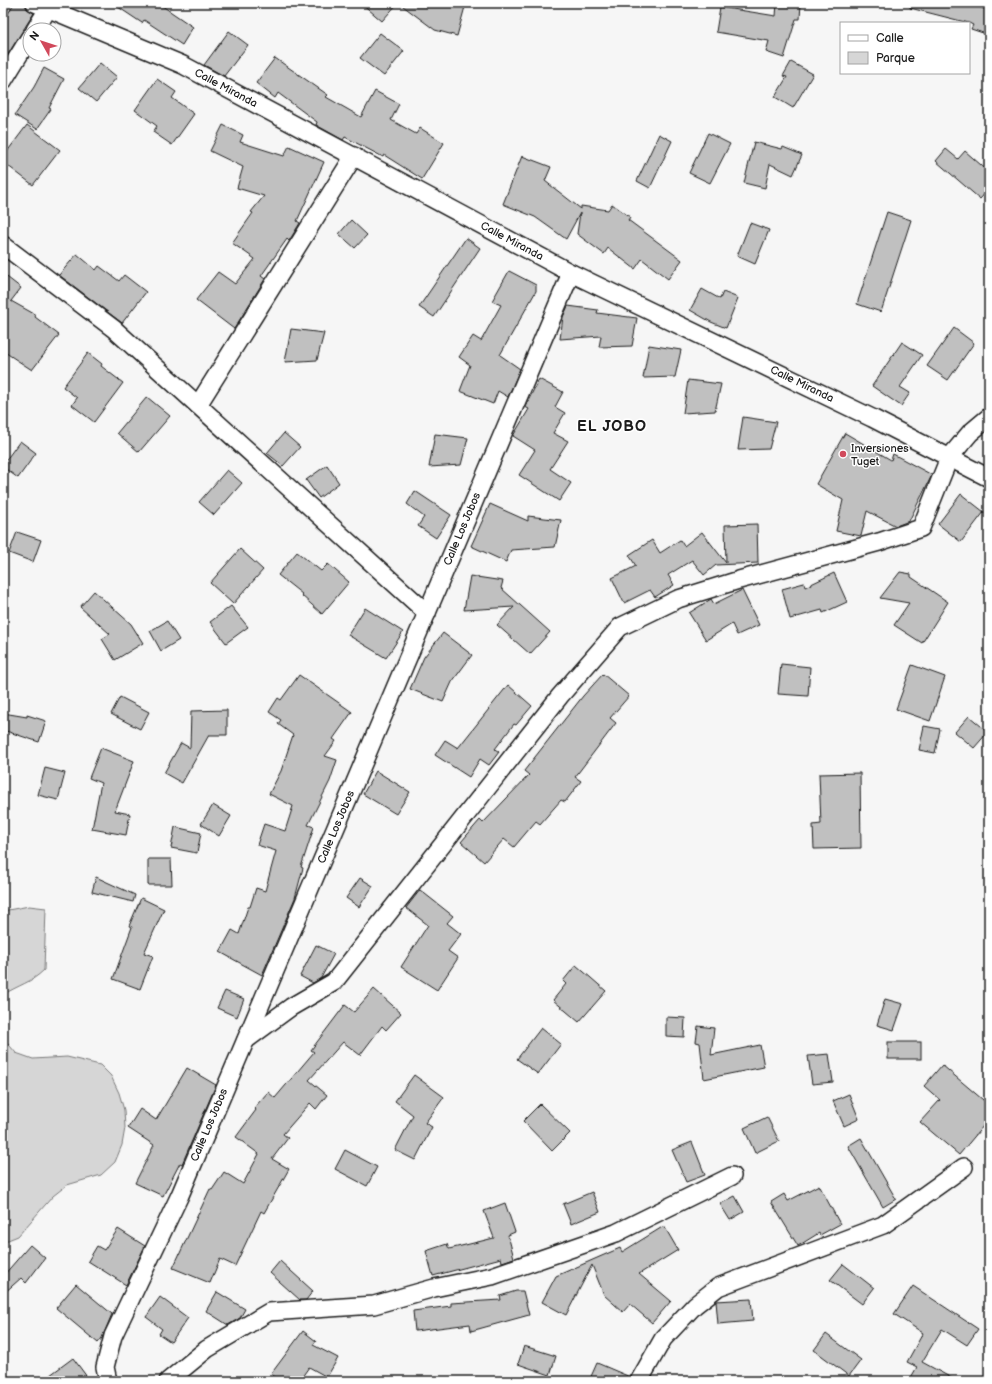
<svg xmlns="http://www.w3.org/2000/svg" width="992" height="1384" viewBox="0 0 992 1384" font-family="'Balsamiq Sans',sans-serif">
<style>
.green{fill:#d6d6d6;stroke:#797979}
.building{fill:#c0c0c0;stroke:#1c1c1c}
.lines{fill:none;stroke-linecap:round;stroke-linejoin:round}
.minor-casing{stroke:#1c1c1c;stroke-width:20}
.minor{stroke:#fff;stroke-width:17}
.poi-dot{fill:#d1495b;stroke:#fff;stroke-width:1.5}
.labels{text-anchor:middle;dominant-baseline:central;stroke-width:3;stroke-linejoin:round;paint-order:stroke}
.street-label{font-size:11px;fill:#1c1c1c;stroke:#fff}
.poi-label{font-size:11px;fill:#1c1c1c;stroke:#fff;text-anchor:start}
.district-label{font-size:15px;font-weight:bold;letter-spacing:1px;fill:#1c1c1c;stroke:#fff}
</style>
<rect width="100%" height="100%" fill="#f6f6f6"/>
<filter id="ink" filterUnits="userSpaceOnUse"><feTurbulence type="fractalNoise" baseFrequency=".025" numOctaves="2"/><feDisplacementMap in="SourceGraphic" scale="8" xChannelSelector="R" yChannelSelector="G"/><feConvolveMatrix kernelMatrix="1 2 1 2 8 2 1 2 1" color-interpolation-filters="sRGB"/></filter>
<g filter="url(#ink)">
<!-- green -->
<g class="green">
<path d="M29,906l17,2 -2,62c-13,13 -26,15 -41,25v-84z"/>
<path d="M3,1038l13,15 17,6 34,-2 33,8 11,11 8,17 5,17 1,18 -3,17 -7,17 -14,13 -34,10 -14,11 -35,40 -15,6z"/>
</g>
<!-- building -->
<g class="building">
<path d="M14,3h11l2,6 7,4 -31,49v-39z"/>
<path d="M112,3h46l35,24 -11,18 -38,-25 -2,3z"/>
<path d="M361,3h37l-16,18z"/>
<path d="M399,3h67l-9,33 -22,-6z"/>
<path d="M777,3h24l-1,16h-4l-12,39 -18,-6 3,-11 -53,-9 4,-25 56,9z"/>
<path d="M910,3h54l25,7v16l-3,8 -15,-5 2,-4 -4,-2 -59,-15z"/>
<path d="M229,31l19,14 -24,31 -20,-11z"/>
<path d="M380,33l24,18 -20,25 -24,-18z"/>
<path d="M275,58l53,37 -2,2 35,20 14,-26 24,13 -8,16 25,14 4,-6 24,15 -22,36 -38,-24 -1,2 -38,-20 -2,3 -27,-15 1,-3 -39,-29 -3,5 -19,-15z"/>
<path d="M791,62l22,12 -20,34 -18,-11 12,-20 -4,-1z"/>
<path d="M100,63l17,14 -21,25 -17,-14z"/>
<path d="M44,68l20,11 -15,29 2,1 -14,20 -22,-14 19,-28z"/>
<path d="M157,79l19,13 -4,6 22,16 -22,31 -19,-13 4,-6 -22,-16z"/>
<path d="M27,125l33,25 -27,35 -30,-23v-5z"/>
<path d="M223,125l20,10 -3,7 44,14 5,-10 35,16 -27,59 3,2 -11,18 -2,-2 -26,37 4,3 -31,50 -38,-29 22,-28 17,12 20,-25 -23,-16 21,-30 -2,-1 13,-16 -27,-8 6,-21 -33,-16z"/>
<path d="M708,133l22,11 -20,39 -21,-10z"/>
<path d="M659,134l13,7 -22,47 -13,-7z"/>
<path d="M754,142l28,7 1,-2 19,8 -9,20 -23,-11 -5,24 -21,-5z"/>
<path d="M946,149l12,10 7,-8 24,21v17l-9,10 -44,-38z"/>
<path d="M522,156l29,11 -6,14 36,28v-3l27,4 4,-6 18,13 -2,3 54,40 -14,19 -26,-20 -7,10 -27,-21 -4,6 -27,-20 3,-21 -14,26 -31,-22 -32,-13z"/>
<path d="M887,212l24,8 -30,92 -24,-8z"/>
<path d="M351,220l16,15 -12,13 -16,-14z"/>
<path d="M750,223l19,7 -14,34 -18,-8z"/>
<path d="M466,238l14,10 -46,69 -15,-10z"/>
<path d="M77,254l19,16 3,-4 20,15 5,-6 22,17 -24,31 -63,-48z"/>
<path d="M509,271l27,14v6l-36,64 20,14 -12,28 -10,-6 -5,13 -33,-13 10,-26 -11,-8 14,-21 8,5 20,-36 -9,-4z"/>
<path d="M3,274l18,14 -10,13 25,14 -1,2 24,18 -27,35 -29,-19z"/>
<path d="M702,289l18,10 3,-7 15,6 -12,30 -15,-6 -21,-12z"/>
<path d="M568,306l30,4 -1,3 40,5 -5,28 -33,1 2,-11 -41,3 3,-22z"/>
<path d="M954,328l20,15 -26,37 -21,-14z"/>
<path d="M291,329l33,4 -7,27 -32,2z"/>
<path d="M902,342l20,13 -22,32 10,6 -9,13 -29,-20z"/>
<path d="M649,345l32,5 -6,27 -32,1z"/>
<path d="M88,353l14,11 -1,2 22,17 -29,39 -22,-17 5,-7 -14,-11z"/>
<path d="M539,379l24,13 -8,15 10,6 -12,20 15,8 -18,28 21,14 -12,18 -40,-26 16,-25 -22,-14 16,-27 -4,-2z"/>
<path d="M688,380l33,4 -6,27 -32,2z"/>
<path d="M147,397l23,19 -31,36 -22,-19z"/>
<path d="M743,417l33,5 -7,27 -31,1z"/>
<path d="M284,433l16,14 -17,19 -16,-13z"/>
<path d="M845,433l46,27 2,-6 39,21 -23,46 -13,5 -29,-15 -6,25 -25,-5 7,-31 -27,-16z"/>
<path d="M435,434l33,4 -7,27 -32,2z"/>
<path d="M20,441l16,12 -18,25 -15,-11v-3z"/>
<path d="M327,465l12,18 -20,15 -13,-18z"/>
<path d="M227,470l15,13 -28,32 -15,-13z"/>
<path d="M415,491l36,24 -15,23 -18,-12 6,-9 -17,-13z"/>
<path d="M961,494l23,18 -23,30 -23,-18z"/>
<path d="M490,504l38,17v-5l33,4 -6,27 -44,3 -5,12 -35,-16z"/>
<path d="M757,524l1,39 -42,2 -12,10 -12,-15 -24,15 6,10 -19,12 -5,-7 -26,13 -12,-25 24,-12 -7,-11 23,-15 8,13 20,-13 4,6 18,-14 24,31 -1,-38z"/>
<path d="M17,532l24,8 -8,22 -24,-9z"/>
<path d="M240,549l23,21 -30,34 -23,-21z"/>
<path d="M297,552l24,19 7,-7 21,18 -27,32 -21,-19 1,-1 -24,-19z"/>
<path d="M900,572l11,2v3l37,25 -26,41 -28,-18 15,-22 -29,-5z"/>
<path d="M834,573l13,29 -24,11 -1,-3 -32,9 -8,-30 22,-6 1,4z"/>
<path d="M470,576l33,5 -2,7 49,44 -20,22 -33,-29 17,-18 -50,3z"/>
<path d="M742,590l17,35 -22,10 -5,-11 -26,16 -17,-27 22,-14 3,5z"/>
<path d="M94,591l37,33 12,19 -28,17 -13,-21 8,-5 -30,-27z"/>
<path d="M231,606l17,21 -22,16 -16,-21z"/>
<path d="M365,608l38,24 -17,26 -38,-23z"/>
<path d="M167,621l12,19 -18,11 -11,-20z"/>
<path d="M443,633l29,22 -20,27 -9,20 -33,-13 14,-32z"/>
<path d="M781,664l29,3 -2,29 -30,-2z"/>
<path d="M912,665l33,12 -15,44 -34,-12z"/>
<path d="M603,674l26,22 -19,22 6,5 -41,54 6,4 -16,21 -4,-2 -21,24 -4,-3 -22,26 -10,-8 -20,23 -23,-20 19,-22 3,3 46,-48 -5,-4 59,-75z"/>
<path d="M299,675l53,37 -19,27 3,2 -11,15 12,4 -7,21 -22,44 6,2 -13,40 2,1 -8,30 -33,77 -42,-23 12,-22 7,4 9,-27h2l6,-19 9,3 11,-40 -19,-6 7,-21 21,7 8,-25 -24,-12 12,-23 12,-36 -15,-11 3,-4 -12,-8 9,-14 3,2z"/>
<path d="M508,685l24,21 -16,19 -2,-1 -19,25 4,3 -10,13 -9,-6 -11,18 -34,-22 10,-15 13,8z"/>
<path d="M120,697l29,15 -9,17 -29,-15z"/>
<path d="M227,710v25h-18l-27,48 -18,-10 17,-30 9,5 1,-37z"/>
<path d="M3,713l24,4v-2l19,6 -7,21 -36,-12z"/>
<path d="M969,716l19,16 -14,16 -19,-16z"/>
<path d="M924,726l16,3 -5,24 -16,-3z"/>
<path d="M101,748l33,13 -19,50 15,3 -4,21 -34,-6 9,-46 -12,-5z"/>
<path d="M45,768l20,5 -7,27 -20,-5z"/>
<path d="M376,771l34,21 -14,22 -33,-20z"/>
<path d="M860,773l1,75 -47,1 -1,-24 8,-1 -2,-50z"/>
<path d="M213,805l18,11 -12,20 -18,-12z"/>
<path d="M175,827l26,6 -4,20 -26,-5z"/>
<path d="M148,859h23l1,26h-24z"/>
<path d="M96,877l39,18 -2,7 -41,-10z"/>
<path d="M360,878l13,8 -14,21 -13,-9z"/>
<path d="M420,890l33,26 -6,7 14,11 -13,17 10,7 -21,32 -36,-23 27,-42 -22,-17z"/>
<path d="M141,898l23,11 -20,44 9,3 -13,33 -27,-10 19,-52 -3,-1z"/>
<path d="M316,945l18,9 -13,24 -8,5 -13,-7z"/>
<path d="M576,965l30,26 -27,31 -26,-22 13,-16 -3,-3z"/>
<path d="M374,989l27,24 -15,17 -4,-4 -22,29 -17,-13 -34,38 18,15 -11,14 -6,-6 -27,31 5,4 -16,21 17,10 -25,44 -3,-2 -26,55 -15,-7 -10,24 -37,-15 37,-79 2,1 12,-18 19,12 16,-30 -23,-17 20,-27 -2,-2 14,-16 7,6 39,-46 -3,-2 34,-45 9,7z"/>
<path d="M225,991l19,8 -7,18 -20,-9z"/>
<path d="M885,999l18,5 -9,26 -17,-5z"/>
<path d="M666,1017l19,1 -1,19 -18,-1z"/>
<path d="M698,1026l16,2 -3,27 49,-10 4,22 -60,12 -4,-36 -4,-1z"/>
<path d="M541,1028l20,16 -23,30 -21,-15z"/>
<rect x="888" y="1042" width="33" height="17"/>
<path d="M829,1054l4,28 -21,2 -4,-28z"/>
<path d="M942,1065l47,40v14l-30,36 -39,-33 20,-22 -16,-14z"/>
<path d="M187,1068l29,17 -34,79 -2,-1 -17,33 -28,-13 19,-38 -26,-17 12,-19 16,11z"/>
<path d="M414,1075l30,22 -19,26 7,4 -17,33 -20,-10 18,-35 -18,-14z"/>
<path d="M849,1094l10,25 -15,7 -11,-25z"/>
<path d="M540,1104l30,29 -18,18 -29,-30z"/>
<path d="M767,1117l12,24 -24,12 -11,-25z"/>
<path d="M861,1138l35,61 -13,8 -35,-61z"/>
<path d="M692,1142l13,33 -19,7 -14,-32z"/>
<path d="M345,1150l32,17 -10,19 -32,-17z"/>
<path d="M819,1185l21,39 -20,11 -1,-2 -21,13 -27,-44 13,-8 4,7z"/>
<path d="M592,1192l8,20 -29,12 -8,-20z"/>
<path d="M735,1196l9,16 -14,8 -10,-16z"/>
<path d="M505,1203l10,29 -7,3 6,23 -12,4 -1,-4 -68,18 -7,-25 21,-7 2,5 45,-11 -10,-27z"/>
<path d="M664,1226l14,24 -39,24 32,27 -19,22 -22,-19 -7,8 -19,-17 -12,-30 -26,50 -24,-13 14,-26 64,-28 2,4z"/>
<path d="M118,1229l27,17 -19,39 -38,-24 9,-15 7,4z"/>
<path d="M30,1245l15,13 -19,25 -5,-5 -18,16v-18z"/>
<path d="M280,1261l33,30 -7,9h-6l-30,-27z"/>
<path d="M843,1264l31,24 -12,16 -32,-24z"/>
<path d="M76,1284l36,30 -10,24 -4,5 -42,-35z"/>
<path d="M913,1286l65,43 -11,16 -25,-16 -20,33 35,19h-48l8,-14 -10,-5 16,-29 -29,-19z"/>
<path d="M516,1291h7l6,24 -58,16 -1,-7 -55,7 -2,-20 38,-5v-3l50,-3 -1,-4z"/>
<path d="M217,1292l28,17 -5,9 -12,7 -22,-14z"/>
<path d="M160,1297l28,21 -17,24 -12,-8 3,-5 -16,-12z"/>
<path d="M751,1299l2,22 -35,3 -2,-23z"/>
<path d="M303,1331l13,10 -3,4 25,13 -11,19 -18,-10 -10,14h-18l-10,-7z"/>
<path d="M826,1334l35,26 -12,16 -35,-26z"/>
<path d="M524,1346l32,10 -6,19 -32,-11z"/>
<path d="M73,1358l17,23h-48z"/>
<path d="M597,1363l33,14 -1,4h-40z"/>
</g>
<g class="lines">
<!-- minor casing -->
<g class="minor-casing">
<g id="minor">
<path d="M35,3l148,62 388,208 301,145 117,60"/>
<path d="M35,30l13,-21"/>
<path d="M3,81l27,-44"/>
<path d="M3,245l111,84 313,284"/>
<path d="M198,405l156,-249"/>
<path d="M246,1040l45,-33 43,-25 226,-286 60,-69 58,-28 61,-19 140,-38 42,-14 28,-70 21,-25 19,-16"/>
<path d="M108,1381l-3,-14 8,-31 67,-141 391,-922"/>
<path d="M168,1381l39,-32 62,-37 105,-7 60,-17 58,-12 124,-43 116,-57"/>
<path d="M639,1381l24,-42 32,-34 23,-18 165,-62 81,-58"/>
</g>
</g>
<!-- minor -->
<use href="#minor" class="minor"/>
</g>
</g>
<!-- markers -->
<circle class="poi-dot" cx="843" cy="454" r="4"/>
<g class="labels">
<!-- street labels -->
<g class="street-label">
<text transform="translate(226 88) rotate(28)">Calle Miranda</text>
<text transform="translate(512 241) rotate(28)">Calle Miranda</text>
<text transform="translate(802 384) rotate(26)">Calle Miranda</text>
<text transform="translate(462 529) rotate(-67)">Calle Los Jobos</text>
<text transform="translate(336 827) rotate(-67)">Calle Los Jobos</text>
<text transform="translate(209 1125) rotate(-67)">Calle Los Jobos</text>
</g>
<!-- poi labels -->
<g class="poi-label">
<text x="851" y="448">Inversiones<tspan x="851" dy="13">Tuget</tspan></text>
</g>
<!-- district labels -->
<g class="district-label">
<text x="612" y="426">EL JOBO</text>
</g>
</g>
<!-- margin -->
<rect width="992" height="1384" fill="none" stroke="#fff" stroke-width="16"/>
<rect x="8" y="8" width="976" height="1368" fill="none" stroke="#1c1c1c" stroke-width="1.5" filter="url(#ink)"/>
<!-- legend -->
<rect x="840" y="22" width="130" height="52" fill="#ffffff" stroke="#a4a4a4"/>
<rect x="848" y="35" width="20" height="6" fill="#ffffff" stroke="#a4a4a4"/>
<text x="876" y="42" font-size="12" fill="#1c1c1c">Calle</text>
<rect x="848" y="52" width="20" height="12" fill="#d6d6d6" stroke="#a4a4a4"/>
<text x="876" y="62" font-size="12" fill="#1c1c1c">Parque</text>
<!-- north arrow -->
<g transform="translate(42 42) rotate(309)"><circle r="19" fill="#ffffff" stroke="#a4a4a4"/>
<path d="M0-3L7 15L0 10L-7 15Z" fill="#d1495b"/>
<text y="-6" font-size="11" font-weight="bold" text-anchor="middle" fill="#1c1c1c">N</text>
</g>
</svg>
